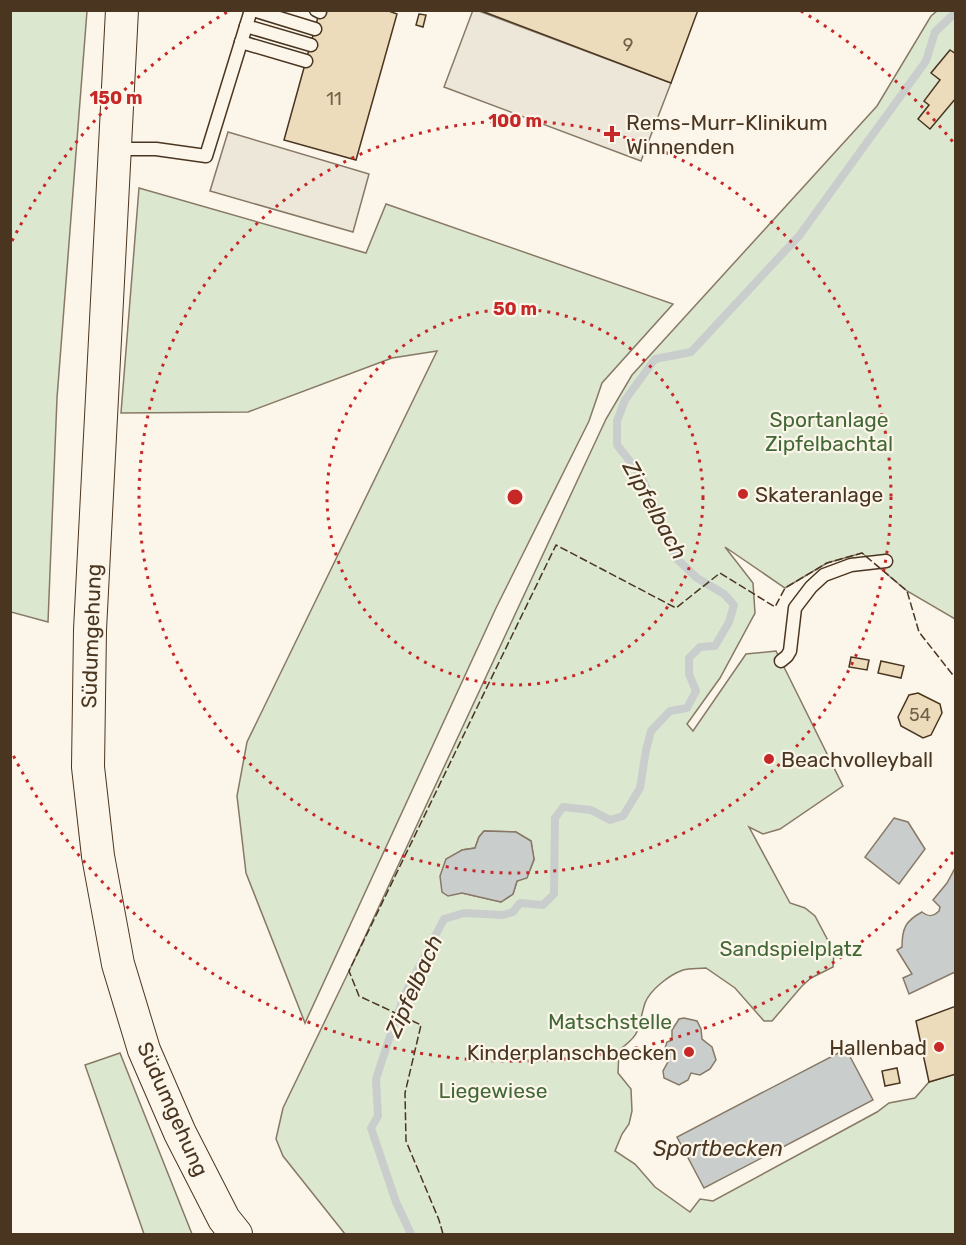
<svg xmlns="http://www.w3.org/2000/svg" width="966" height="1245" viewBox="0 0 966 1245" font-family="Rubik,sans-serif">
<style>
.green{fill:#dce7d0;stroke:#887966;stroke-width:1.5;fill-rule:evenodd}
.parking{fill:#ede7d9;stroke:#887966;stroke-width:1.5}
.water{fill:#c9cecd;stroke:#887966;stroke-width:1.5}
.lines{fill:none;stroke-linecap:round;stroke-linejoin:round}
.stream{stroke:#c9cecd;stroke-width:8}
.building{fill:#ecdcbc;stroke:#4a3520;stroke-width:1.5}
.service-casing{stroke:#4a3520;stroke-width:15}
.secondary-casing{stroke:#4a3520;stroke-width:34}
.service{stroke:#fbf6e9;stroke-width:12}
.secondary{stroke:#fbf6e9;stroke-width:32}
.fence{stroke:#4a3520;stroke-width:1.5;stroke-dasharray:8 3;stroke-linecap:butt}
.ring{fill:none;stroke:#c62828;stroke-width:3;stroke-dasharray:3 6}
.poi-dot{fill:#c62828;stroke:#fbf6e9;stroke-width:2}
.labels{text-anchor:middle;dominant-baseline:central;stroke-width:4.5;stroke-linejoin:round;paint-order:stroke}
.number-label{font-size:18px;fill:#725f47}
.poi-label{font-size:21px;fill:#4a3520;stroke:#fbf6e9;text-anchor:start}
.park-label{font-size:21px;fill:#436837;stroke:#fbf6e9}
.street-label{font-size:21px;fill:#4a3520;stroke:#fbf6e9}
.water-label{font-size:22px;font-style:italic;fill:#4a3520;stroke:#fbf6e9}
.centre{fill:#c62828;stroke:#fbf6e9;stroke-width:3}
.ring-label{font-size:18px;text-anchor:middle;font-weight:bold;fill:#c62828;stroke:#fbf6e9;stroke-width:4.5;stroke-linejoin:round;paint-order:stroke}
</style>
<rect width="100%" height="100%" fill="#fbf6e9"/>
<!-- green -->
<g class="green">
<path d="M10,11h77l-30,387 -9,224 -37,-10z"/>
<path d="M937,11h18v608l-48,-28 -45,-38 -35,10 -42,25 -60,-41 28,36 2,30 -35,65 -33,46 6,7 53,-77 30,-3 67,135 -63,43 -17,5 -14,-7 41,76 15,5 10,8 19,36 -1,15 -22,11 -9,8 -30,35h-8l-29,-33 -29,-20c-7,1 -16,0 -23,2 -14,5 -33,20 -38,33 -8,25 -2,30 -26,47l-1,23 13,16 1,22 -3,13 -7,10 -7,17 20,13 20,23 35,25 10,-13 13,2 164,-89 12,-9 26,-5 14,-16 26,-8v160h-610l-62,-78 -7,-17 7,-31 66,-137 257,-552 26,-44 245,-269 54,-90zM484,831l32,1 15,9 3,19 -7,17 -10,4 -4,13 -12,8 -39,-9v-43l13,-2 4,-11z"/>
<path d="M139,188l227,65 20,-49 287,100 -71,79 -13,38 -93,187 -191,415 -59,-150 -9,-77 10,-54 190,-391 -45,7 -144,54 -127,1z"/>
<path d="M120,1053l72,181h-48l-59,-169z"/>
</g>
<!-- parking -->
<g class="parking">
<path d="M473,10l6,1 192,72 -30,78 -197,-74z"/>
<path d="M228,132l141,42 -16,58 -143,-41z"/>
</g>
<!-- water -->
<g class="water">
<path d="M894,818l14,4 17,27 -26,35 -34,-27z"/>
<path d="M484,831l32,1 15,9 3,18 -7,19 -10,3 -4,13 -12,8 -39,-9 -14,3 -6,-4 -2,-16 6,-17 16,-9 13,-2 4,-11z"/>
<path d="M955,868v104l-46,22 -6,-16 9,-4 -15,-24 5,-3c0,-18 3,-26 20,-35 6,5 11,5 17,-1l1,-4 -7,-7 14,-17z"/>
<path d="M684,1018l13,3 4,8 1,10 10,8 4,13 -6,9 -10,6 -9,-2 -3,7 -9,5 -15,-7 -1,-7 6,-11c-5,-7 -5,-11 -2,-18l5,-2v-10l7,-11z"/>
<path d="M846,1049l27,51 -169,88 -27,-51z"/>
</g>
<g class="lines">
<!-- stream -->
<path class="stream" d="M411,1234l-15,-32 -25,-74 7,-12 -2,-37 17,-52 13,-35 38,-73 20,-6 39,2 10,-3 7,-9 23,2 11,-11 1,-76 8,-11 28,3 19,10 13,-4 17,-28 6,-38 5,-19 19,-20 17,-3 9,-17 -7,-17v-16l11,-11 15,-1 14,-24 5,-17 -10,-11 -27,-16 -19,-18 -11,-20 -6,-21 -21,-45 -23,-29v-24l8,-21 30,-41 36,-7 108,-116 127,-175 9,-29 21,-20"/>
</g>
<!-- building -->
<g class="building">
<path d="M320,10h66l11,4 -41,146 -72,-20z"/>
<path d="M479,10h219l-27,73z"/>
<path d="M419,14l7,1 -3,12 -7,-2z"/>
<path d="M950,50l6,4v44l-26,31 -12,-10 11,-14 -5,-4 16,-21 -9,-7z"/>
<path d="M851,657l18,3 -2,10 -18,-3z"/>
<path d="M881,661l23,5 -3,12 -23,-5z"/>
<path d="M918,693l22,11 2,9 -11,22 -8,3 -22,-12 -3,-9 11,-22z"/>
<path d="M956,1006v68l-27,8 -13,-61z"/>
<path d="M897,1068l3,15 -15,3 -3,-15z"/>
</g>
<g class="lines">
<!-- service casing -->
<g class="service-casing">
<g id="service">
<path d="M253,10l62,19"/>
<path d="M316,10l4,2"/>
<path d="M246,26l65,19"/>
<path d="M241,42l65,19"/>
<path d="M115,149h41l50,7 45,-146"/>
<path d="M781,661l6,-5 3,-5 5,-43 16,-21 13,-12 27,-10 35,-4"/>
</g>
</g>
<!-- secondary casing -->
<g class="secondary-casing">
<path id="secondary" d="M122,10l-32,620 -2,137 10,89 20,108 26,86 36,83 44,86 12,15"/>
</g>
<!-- service -->
<use href="#service" class="service"/>
<!-- secondary -->
<use href="#secondary" class="secondary"/>
<!-- fence -->
<path class="fence" d="M443,1234l-4,-14 -33,-79 -1,-48 16,-68 -62,-29 -10,-25 207,-426 120,63 44,-35 55,34 10,-19 42,-25 35,-10 45,38 12,41 37,47"/>
</g>
<!-- distance rings -->
<g class="ring">
<circle cx="515" cy="497" r="188"/>
<circle cx="515" cy="497" r="376"/>
<path d="M953 852A564 564 0 0 1 12 753M12 241A564 564 0 0 1 229 11M801 11A564 564 0 0 1 953 142"/>
</g>
<!-- markers -->
<g class="poi-dot">
<path d="M609 125h6v6h6v6h-6v6h-6v-6h-6v-6h6z"/>
<circle cx="743" cy="494" r="6"/>
<circle cx="769" cy="759" r="6"/>
<circle cx="939" cy="1047" r="6"/>
<circle cx="689" cy="1052" r="6"/>
</g>
<g class="labels">
<!-- number labels -->
<g class="number-label">
<text x="628" y="45">9</text>
<text x="334" y="99">11</text>
<text x="920" y="715">54</text>
</g>
<!-- poi labels -->
<g class="poi-label">
<text x="626" y="122">Rems-Murr-Klinikum<tspan x="626" dy="24">Winnenden</tspan></text>
<text x="755" y="494">Skateranlage</text>
<text x="781" y="759">Beachvolleyball</text>
<text x="927" y="1047" text-anchor="end">Hallenbad</text>
<text x="677" y="1052" text-anchor="end">Kinderplanschbecken</text>
</g>
<!-- park labels -->
<g class="park-label">
<text x="829" y="419">Sportanlage<tspan x="829" dy="24">Zipfelbachtal</tspan></text>
<text x="791" y="948">Sandspielplatz</text>
<text x="610" y="1021">Matschstelle</text>
<text x="493" y="1090">Liegewiese</text>
</g>
<!-- street labels -->
<g class="street-label">
<text transform="translate(91 636) rotate(-88)">Südumgehung</text>
<text transform="translate(173 1109) rotate(66)">Südumgehung</text>
</g>
<!-- water labels -->
<g class="water-label">
<text transform="translate(655 510) rotate(61)">Zipfelbach</text>
<text transform="translate(414 986) rotate(-66)">Zipfelbach</text>
<text x="718" y="1148">Sportbecken</text>
</g>
</g>
<circle cx="515" cy="497" r="9" class="centre"/>
<g class="ring-label">
<text x="116" y="104">150 m</text>
<text x="515" y="127">100 m</text>
<text x="515" y="315">50 m</text>
</g>
<!-- border -->
<rect width="966" height="1245" fill="none" stroke="#4a3520" stroke-width="24"/>
</svg>
